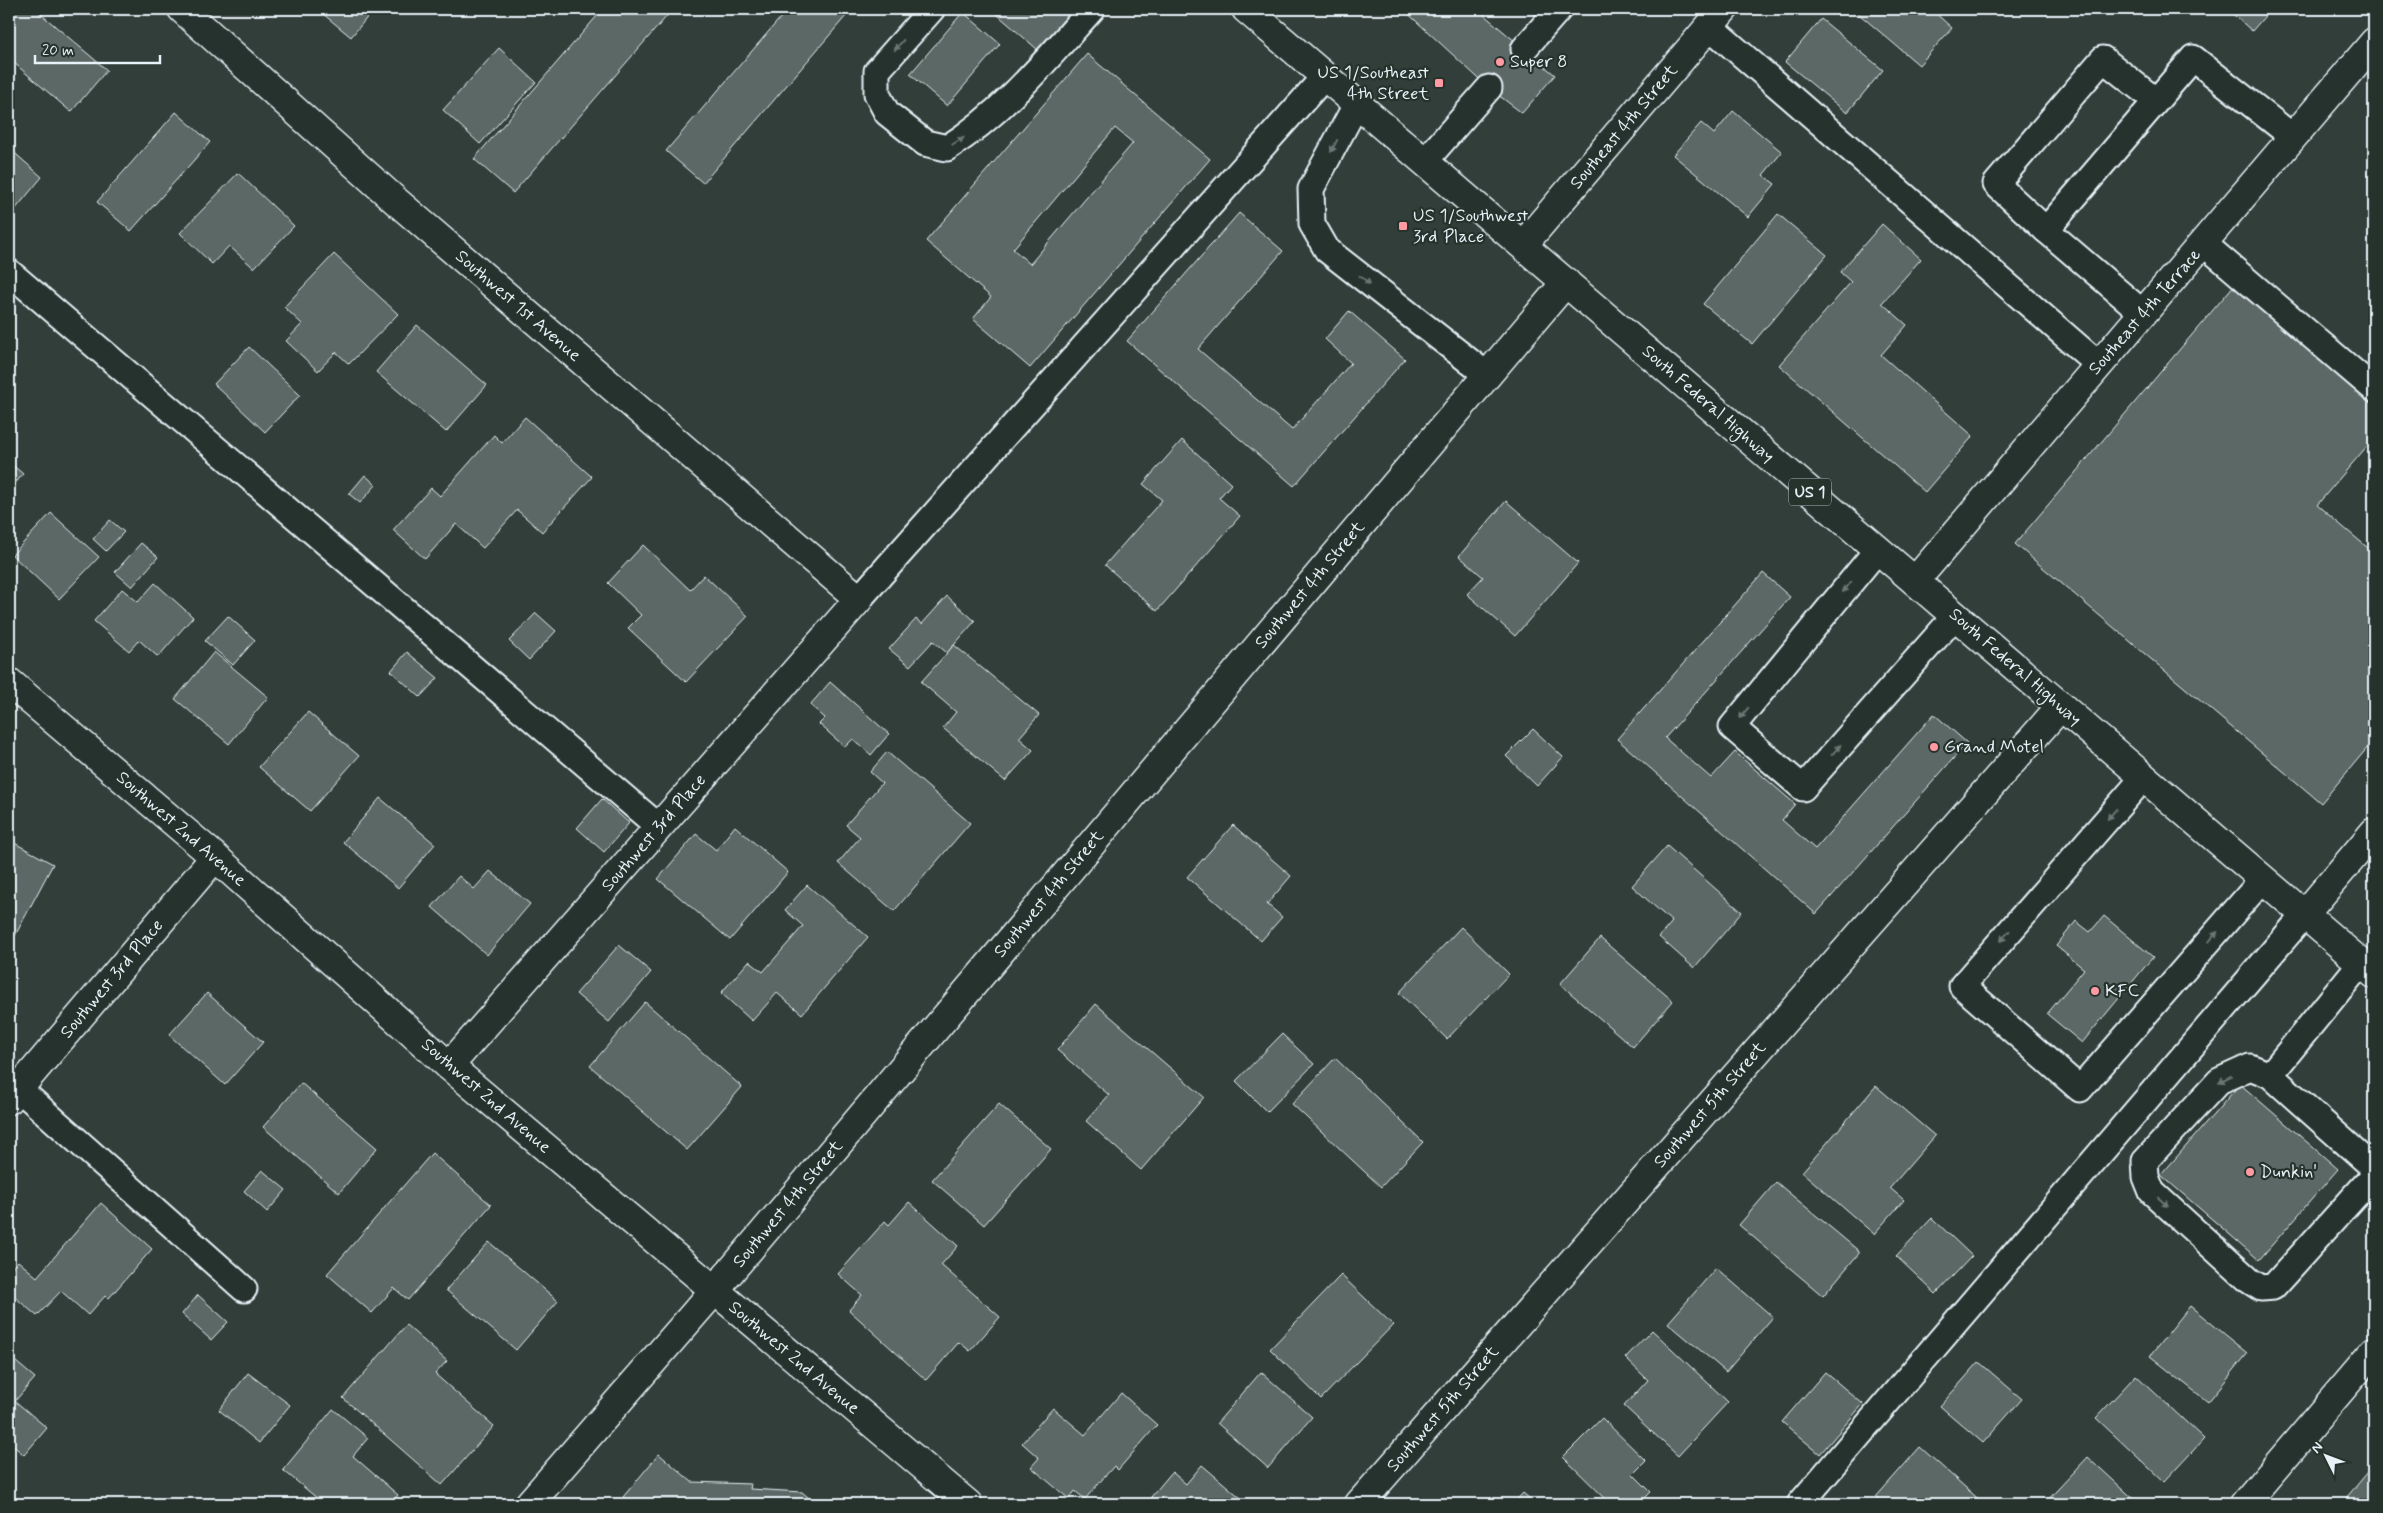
<svg xmlns="http://www.w3.org/2000/svg" width="2383" height="1513" viewBox="0 0 2383 1513" font-family="Mynerve,sans-serif">
<style>
.building{fill:#5c6865;stroke:#e8f1f8;fill-rule:evenodd}
.lines{fill:none;stroke-linecap:round;stroke-linejoin:round}
.lane-casing{stroke:#e8f1f8;stroke-width:29}
.street-casing{stroke:#e8f1f8;stroke-width:31}
.primary-casing{stroke:#e8f1f8;stroke-width:31}
.lane{stroke:#26332d;stroke-width:25}
.street{stroke:#26332d;stroke-width:28}
.primary{stroke:#26332d;stroke-width:28}
.oneway{fill:#6a7674}
.poi-dot{fill:#ff9aa2;stroke:#26332d;stroke-width:2}
.labels{text-anchor:middle;dominant-baseline:central;stroke-width:4.5;stroke-linejoin:round;paint-order:stroke}
.shield{fill:#26332d;stroke:#aeb8bb;stroke-width:1}
.shield-label{font-size:16px;font-weight:bold;fill:#e8f1f8}
.poi-label{font-size:18px;fill:#e8f1f8;stroke:#26332d;text-anchor:start}
.street-label{font-size:18px;fill:#e8f1f8;stroke:#26332d}
</style>
<rect width="100%" height="100%" fill="#323e39"/>
<filter id="ink" filterUnits="userSpaceOnUse"><feTurbulence type="fractalNoise" baseFrequency=".02" numOctaves="2"/><feDisplacementMap in="SourceGraphic" scale="10" xChannelSelector="R" yChannelSelector="G"/><feConvolveMatrix kernelMatrix="1 2 1 2 8 2 1 2 1" color-interpolation-filters="sRGB"/></filter>
<g filter="url(#ink)">
<!-- building -->
<g class="building">
<path d="M17,9h18l72,61 -36,42 -58,-50 -4,5v-49z"/>
<path d="M317,9h57l-23,28z"/>
<path d="M603,9h70l-160,184 -39,-34z"/>
<path d="M788,9h64l-149,174 -37,-32z"/>
<path d="M991,9h77l3,3 -33,38z"/>
<path d="M1403,9h87l-6,6 71,60 -33,38 -33,-25z"/>
<path d="M1853,9h78l21,19 -33,37z"/>
<path d="M2227,9h44l-19,22z"/>
<path d="M963,12l37,32 -53,62 -37,-32z"/>
<path d="M1821,19l62,51 -36,43 -62,-51z"/>
<path d="M499,48l37,34 -56,62 -37,-34z"/>
<path d="M1087,54l123,105 -180,209 -57,-49 18,-22 -65,-56zM1115,128l18,15 -103,121 -17,-15z"/>
<path d="M1733,111l49,41 -19,23 12,9 -27,33 -75,-62 28,-32 13,11z"/>
<path d="M176,112l34,30 -79,89 -34,-29z"/>
<path d="M9,148l33,29 -33,40z"/>
<path d="M238,173l56,53 -40,42 -25,-22 -17,18 -32,-31z"/>
<path d="M1239,213l44,38 -85,98 94,81 59,-67 -26,-24 24,-28 56,48 -111,127 -167,-145z"/>
<path d="M1778,214l49,41 -75,89 -49,-40z"/>
<path d="M1882,224l39,35 -39,44 25,22 -26,30 92,81 -48,56 -146,-127 72,-83 -11,-10z"/>
<path d="M334,254l64,60 -49,50 -13,-12 -18,19 -32,-30 16,-17 -18,-17z"/>
<path d="M2235,284l139,119v35l-57,67 57,48v187l-53,63 -306,-259z"/>
<path d="M417,325l70,60 -41,47 -70,-60z"/>
<path d="M249,347l51,48 -35,37 -51,-48z"/>
<path d="M525,417l67,60 -50,55 -25,-22 -34,38 -27,-24 -31,35 -32,-29 38,-42 9,8 54,-61 8,8z"/>
<path d="M1182,440l49,44 -12,14 21,18 -83,95 -52,-46 57,-65 -19,-16z"/>
<path d="M9,462l14,12 -14,17z"/>
<path d="M365,475l11,10 -16,18 -11,-9z"/>
<path d="M1506,501l72,62 -63,73 -48,-42 16,-17 -24,-21z"/>
<path d="M51,513l48,44 -40,42 -47,-44z"/>
<path d="M110,520l14,12 -18,19 -13,-12z"/>
<path d="M141,543l17,14 -26,30 -17,-15z"/>
<path d="M643,545l47,45 14,-15 44,41 -62,66 -58,-54 13,-13 -33,-32z"/>
<path d="M1763,573l27,24 -125,141 46,40 24,-26 60,52 -13,16 33,29 119,-135 33,29 -151,171 -199,-175z"/>
<path d="M155,583l38,34 -35,40 -19,-17 -10,11 -35,-30 28,-32 16,13z"/>
<path d="M947,596l28,25 -28,32 -14,-12 -23,25 -21,-17 27,-30 6,5z"/>
<path d="M536,613l20,18 -27,29 -20,-19z"/>
<path d="M228,616l27,24 -22,25 -28,-24z"/>
<path d="M954,645l85,70 -20,23 14,12 -28,31 -62,-53 13,-16 -35,-30z"/>
<path d="M214,652l54,45 -39,47 -54,-45z"/>
<path d="M407,652l31,26 -18,19 -29,-26z"/>
<path d="M830,682l59,52 -18,21 -18,-16 -8,8 -26,-23 6,-6 -15,-13z"/>
<path d="M308,712l51,44 -49,55 -51,-44z"/>
<path d="M1533,729l30,28 -26,29 -31,-30z"/>
<path d="M887,752l83,71 -76,88 -56,-48 22,-26 -14,-12 36,-42 -12,-11z"/>
<path d="M380,798l55,46 -37,44 -55,-46z"/>
<path d="M602,799l27,24 -25,29 -27,-24z"/>
<path d="M1233,825l58,51 -24,28 15,13 -21,24 -74,-64z"/>
<path d="M735,826l53,46 -58,68 -72,-61 38,-45 20,16z"/>
<path d="M9,840l44,24 -44,83z"/>
<path d="M1667,846l75,66 -48,56 -35,-31 13,-15 -40,-36z"/>
<path d="M490,871l40,33 -43,51 -55,-48 27,-31 15,13z"/>
<path d="M807,885l61,52 -66,77 -25,-21 -25,28 -31,-28 28,-32 14,11 40,-46 -18,-16z"/>
<path d="M2104,916l49,41 -71,86 -35,-29 37,-45 -28,-23 20,-25 14,11z"/>
<path d="M1461,927l48,47 -62,65 -48,-46z"/>
<path d="M1600,938l73,63 -40,46 -73,-63z"/>
<path d="M619,945l32,27 -42,50 -33,-28z"/>
<path d="M207,993l56,49 -38,43 -56,-50z"/>
<path d="M645,1002l97,85 -55,63 -97,-84z"/>
<path d="M1096,1004l108,93 -63,73 -55,-49 23,-26 -52,-45z"/>
<path d="M1282,1034l32,30 -47,48 -31,-31z"/>
<path d="M1335,1058l88,84 -42,45 -89,-83z"/>
<path d="M301,1083l76,65 -38,45 -76,-66z"/>
<path d="M2240,1084l98,85 -79,91 -98,-85z"/>
<path d="M1876,1086l59,50 -45,52 14,12 -30,34 -72,-62z"/>
<path d="M999,1104l52,45 -67,76 -52,-45z"/>
<path d="M432,1153l59,52 -83,95 -14,-12 -22,25 -45,-39z"/>
<path d="M262,1170l24,20 -19,22 -23,-21z"/>
<path d="M1776,1182l84,70 -37,44 -84,-71z"/>
<path d="M909,1202l49,44 -17,19 59,52 -30,34 -11,-9 -33,38 -77,-70 13,-15 -24,-21 47,-53 4,4z"/>
<path d="M101,1203l51,46 -43,49 -3,-3 -18,20 -27,-24 -24,25 -28,-24v-21l9,-10 19,16z"/>
<path d="M1932,1218l40,38 -36,38 -40,-38z"/>
<path d="M489,1242l69,59 -42,49 -70,-60z"/>
<path d="M1716,1268l57,49 -47,55 -58,-49z"/>
<path d="M1341,1275l52,50 -72,74 -51,-50z"/>
<path d="M198,1295l30,27 -17,18 -29,-26z"/>
<path d="M2190,1306l58,47 -40,49 -58,-46z"/>
<path d="M406,1325l41,36 -12,13 59,52 -52,59 -99,-87z"/>
<path d="M1652,1330l76,72 -50,54 -54,-50 24,-26 -23,-22z"/>
<path d="M9,1356l26,22 -20,23 32,27 -23,27 -15,-13z"/>
<path d="M1979,1362l43,37 -39,44 -43,-37z"/>
<path d="M1261,1372l51,45 -44,51 -51,-45z"/>
<path d="M1825,1372l38,32 -43,50 -38,-32z"/>
<path d="M248,1373l42,32 -31,38 -40,-33z"/>
<path d="M2136,1375l68,64 -40,43 -68,-64z"/>
<path d="M1121,1393l36,32 -39,45 -4,-4 -29,33 -10,-8 -6,8 -38,-32 8,-9 -17,-15 31,-35 32,27z"/>
<path d="M333,1409l35,29 -15,18 45,39 -7,9h-67l-41,-34z"/>
<path d="M1602,1418l44,43 -13,13 18,18 -12,12h-28l-48,-47z"/>
<path d="M1920,1447l64,57h-99l-9,-7z"/>
<path d="M659,1454l33,28 59,2 -1,5 52,3 13,11 14,1h-198l-8,-7z"/>
<path d="M2088,1457l51,47h-95z"/>
<path d="M1202,1465l46,39h-89l-8,-7 21,-25 14,12z"/>
<path d="M2374,1466v38h-22l-6,-5z"/>
<path d="M1523,1493l13,11h-23z"/>
</g>
<g class="lines">
<!-- lane casing -->
<g class="lane-casing">
<g id="lane">
<path d="M932,9l-55,62v23l10,19 38,30 22,5c56,-35 101,-90 145,-139"/>
<path d="M1709,26l390,339"/>
<path d="M1524,49l35,-40"/>
<path d="M1357,103l-46,86 1,35 15,26 160,125"/>
<path d="M1425,161l64,-73"/>
<path d="M2046,230l-50,-46 107,-125 53,42"/>
<path d="M2203,243l171,146"/>
<path d="M9,272l650,555"/>
<path d="M2143,313l-97,-83 147,-172 100,79"/>
<path d="M1878,549l-146,178 71,61 152,-172"/>
<path d="M859,599l466,-523"/>
<path d="M2144,777l-182,209 118,103 183,-210"/>
<path d="M2270,1075l91,-112"/>
<path d="M9,1080l235,209"/>
<path d="M2374,1168l-104,-93 -20,-8 -31,14 -74,80 1,16 6,15 98,89 11,7 12,-1 101,-112"/>
<path d="M1800,1504l505,-590"/>
</g>
</g>
<!-- street casing -->
<g class="street-casing">
<g id="street">
<path d="M182,9l214,192 463,398 -410,467"/>
<path d="M1523,245l201,-236"/>
<path d="M1915,581l459,-539"/>
<path d="M9,682l206,175 234,209 519,438"/>
<path d="M2305,914l69,-82"/>
<path d="M9,1100l206,-243"/>
<path d="M529,1504l185,-213 852,-1009"/>
<path d="M1359,1504l702,-798"/>
<path d="M2244,1504l130,-153"/>
</g>
</g>
<!-- primary casing -->
<g class="primary-casing">
<path id="primary" d="M1246,9l1128,965"/>
</g>
<!-- lane -->
<use href="#lane" class="lane"/>
<!-- street -->
<use href="#street" class="street"/>
<!-- primary -->
<use href="#primary" class="primary"/>
</g>
<!-- one-way arrows -->
<defs><path id="oneway-solid" d="M-6-.8H1V-3.2L6.5 0L1 3.2V.8H-6Z" transform="scale(1.25)"/></defs>
<g class="oneway">
<use href="#oneway-solid" transform="translate(899 45) rotate(131)"/>
<use href="#oneway-solid" transform="translate(958 141) rotate(-32)"/>
<use href="#oneway-solid" transform="translate(1334 146) rotate(118)"/>
<use href="#oneway-solid" transform="translate(1365 280) rotate(38)"/>
<use href="#oneway-solid" transform="translate(1847 587) rotate(129)"/>
<use href="#oneway-solid" transform="translate(1744 713) rotate(129)"/>
<use href="#oneway-solid" transform="translate(1836 750) rotate(-49)"/>
<use href="#oneway-solid" transform="translate(2112 814) rotate(131)"/>
<use href="#oneway-solid" transform="translate(2005 936) rotate(131)"/>
<use href="#oneway-solid" transform="translate(2213 937) rotate(-49)"/>
<use href="#oneway-solid" transform="translate(2225 1079) rotate(154)"/>
<use href="#oneway-solid" transform="translate(2163 1202) rotate(42)"/>
</g>
</g>
<!-- markers -->
<g class="poi-dot">
<circle cx="1500" cy="62" r="5"/>
<rect x="1434" y="78" width="10" height="10" rx="2.5"/>
<rect x="1398" y="221" width="10" height="10" rx="2.5"/>
<circle cx="1934" cy="747" r="5"/>
<circle cx="2095" cy="991" r="5"/>
<circle cx="2250" cy="1172" r="5"/>
</g>
<g class="labels">
<!-- shield labels -->
<rect class="shield" x="1789" y="478.5" width="42" height="27" rx="4"/>
<g class="shield-label">
<text x="1810" y="492">US 1</text>
</g>
<!-- poi labels -->
<g class="poi-label">
<text x="1510" y="62">Super 8</text>
<text x="1429" y="73" text-anchor="end">US 1/Southeast<tspan x="1429" dy="21">4th Street</tspan></text>
<text x="1413" y="216">US 1/Southwest<tspan x="1413" dy="21">3rd Place</tspan></text>
<text x="1944" y="747">Grand Motel</text>
<text x="2105" y="991">KFC</text>
<text x="2260" y="1172">Dunkin'</text>
</g>
<!-- street labels -->
<g class="street-label">
<text transform="translate(1624 127) rotate(-50)">Southeast 4th Street</text>
<text transform="translate(518 306) rotate(41)">Southwest 1st Avenue</text>
<text transform="translate(2145 312) rotate(-49)">Southeast 4th Terrace</text>
<text transform="translate(1708 404) rotate(41)">South Federal Highway</text>
<text transform="translate(1310 585) rotate(-50)">Southwest 4th Street</text>
<text transform="translate(2015 667) rotate(41)">South Federal Highway</text>
<text transform="translate(181 829) rotate(41)">Southwest 2nd Avenue</text>
<text transform="translate(654 833) rotate(-49)">Southwest 3rd Place</text>
<text transform="translate(1049 894) rotate(-50)">Southwest 4th Street</text>
<text transform="translate(112 979) rotate(-50)">Southwest 3rd Place</text>
<text transform="translate(486 1096) rotate(41)">Southwest 2nd Avenue</text>
<text transform="translate(1710 1105) rotate(-49)">Southwest 5th Street</text>
<text transform="translate(788 1204) rotate(-50)">Southwest 4th Street</text>
<text transform="translate(794 1358) rotate(40)">Southwest 2nd Avenue</text>
<text transform="translate(1443 1409) rotate(-49)">Southwest 5th Street</text>
</g>
</g>
<!-- margin -->
<rect width="2383" height="1513" fill="none" stroke="#26332d" stroke-width="30"/>
<rect x="15" y="15" width="2353" height="1483" fill="none" stroke="#e8f1f8" stroke-width="2" filter="url(#ink)"/>
<!-- north arrow -->
<g transform="translate(2326 1456) rotate(312)" stroke="#26332d" stroke-width="4" paint-order="stroke">
<path d="M0-4L9 19L0 12L-9 19Z" fill="#e8f1f8"/>
<text y="-8" font-size="14" font-weight="bold" text-anchor="middle" fill="#e8f1f8">N</text>
</g>
<!-- scale -->
<path d="M35 55v8h125v-8" fill="none" stroke="#e8f1f8" stroke-width="2.5"/>
<text x="42" y="55" font-size="15" fill="#e8f1f8" stroke="#26332d" stroke-width="4" paint-order="stroke">20 m</text>
</svg>
